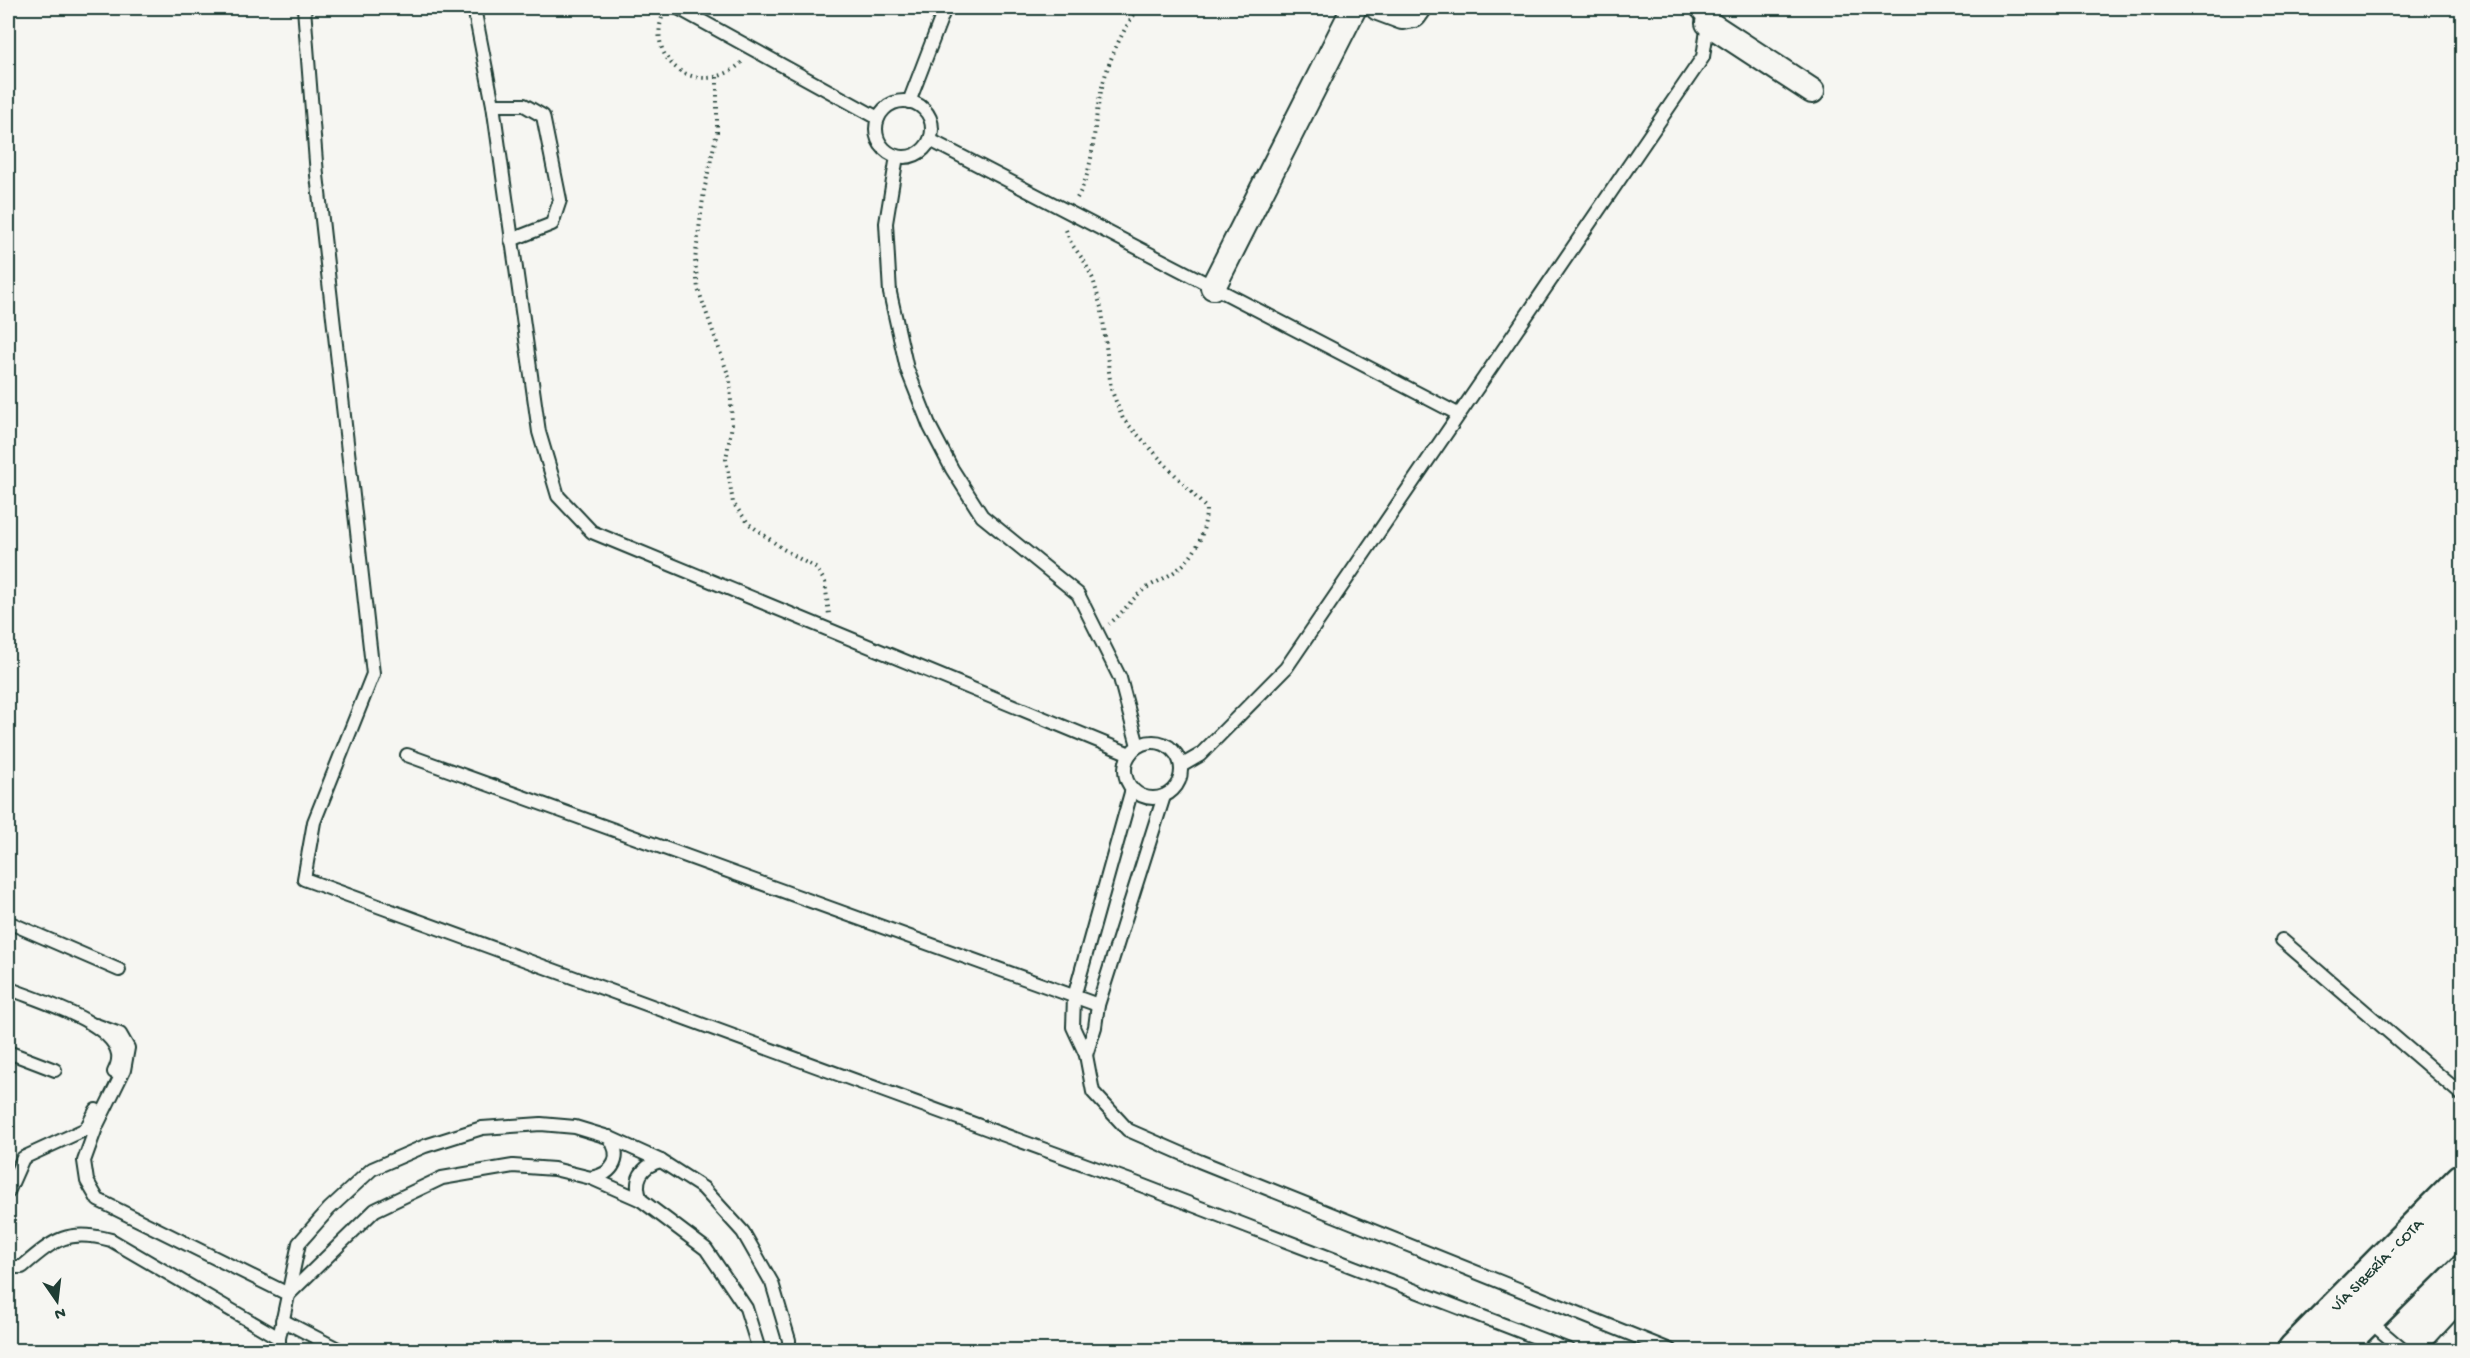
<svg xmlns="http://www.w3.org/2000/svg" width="2470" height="1358" viewBox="0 0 2470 1358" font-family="'Gochi Hand',sans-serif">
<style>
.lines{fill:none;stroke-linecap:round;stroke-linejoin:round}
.service-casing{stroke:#1f3d34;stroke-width:16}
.minor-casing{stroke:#1f3d34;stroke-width:28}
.primary-casing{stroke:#1f3d34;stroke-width:38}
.path{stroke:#1f3d34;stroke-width:4;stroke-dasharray:1.5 4.5;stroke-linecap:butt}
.service{stroke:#f6f6f2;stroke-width:12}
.minor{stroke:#f6f6f2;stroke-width:24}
.primary{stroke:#f6f6f2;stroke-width:33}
.labels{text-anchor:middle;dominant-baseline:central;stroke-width:4.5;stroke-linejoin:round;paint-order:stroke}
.street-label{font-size:16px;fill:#1f3d34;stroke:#f6f6f2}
</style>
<rect width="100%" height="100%" fill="#f6f6f2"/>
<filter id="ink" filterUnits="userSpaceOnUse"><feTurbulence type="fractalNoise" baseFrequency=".0167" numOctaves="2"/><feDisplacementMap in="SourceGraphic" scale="12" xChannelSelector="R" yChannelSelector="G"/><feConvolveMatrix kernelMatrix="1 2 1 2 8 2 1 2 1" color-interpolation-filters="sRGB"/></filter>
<g filter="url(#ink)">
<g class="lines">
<!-- service casing -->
<g class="service-casing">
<g id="service">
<path d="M304,8l13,167 56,499 -59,148 -10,57 829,303 436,168"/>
<path d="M474,8l19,97 46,327 19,64 34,36 538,222"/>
<path d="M678,8l200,110"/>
<circle cx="904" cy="129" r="28"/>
<path d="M909,102l36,-94"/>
<path d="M493,105h31l19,11 17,84 -8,24 -41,16"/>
<path d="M930,140l528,274"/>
<path d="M897,156l-11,67 4,70 17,76 23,58 22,42 30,47 96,78 42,84 18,68"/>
<circle cx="1153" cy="770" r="28"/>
<path d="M407,755l691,250"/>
<path d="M1181,766l19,-11 86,-87 417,-611 5,-34 -13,-15"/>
<path d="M1132,789l-58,208 -1,30 13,28 7,37 35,38 71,31 471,189"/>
<path d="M8,922l111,48"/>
<path d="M2282,940l180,155"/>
<path d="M8,988c28,12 104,33 110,66 1,7 -1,12 -4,18"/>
<path d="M96,1025l24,9 8,14 -4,22 -27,55 -13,36 3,20 11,19 190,94"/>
<path d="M8,1052l47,18"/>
<path d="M1086,1055l9,-28 3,-22 66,-209"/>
<path d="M591,1178c23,-4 32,-21 18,-41"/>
<path d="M8,1192l15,-34 63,-29 10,-19"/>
<path d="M641,1200c-8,-20 0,-34 20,-39"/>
<path d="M8,1267h14c32,-27 45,-39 89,-27l168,98"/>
<path d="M289,1294l86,-84 67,-32 71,-12 41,3 37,9 50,22 65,49 40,59 13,42"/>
<path d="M282,1320l58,30"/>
<path d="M2368,1320l35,30"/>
<path d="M279,1350v-12l20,-95 30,-34 43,-40 53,-23 57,-18 59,-4 34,3 33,10 53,24 42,27 40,44 29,51 17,57v10"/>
<path d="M2438,1350l24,-26"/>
</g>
</g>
<!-- minor casing -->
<g class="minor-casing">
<g id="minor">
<path d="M1378,8l24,9 12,-2 5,-7"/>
<path d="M1708,23l104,68"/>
<path d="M1213,287l141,-279"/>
</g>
</g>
<!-- primary casing -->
<g class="primary-casing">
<g id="primary">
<path id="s1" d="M2295,1350l167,-169"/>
<path d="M2335,1350l127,-126"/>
</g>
</g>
<!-- path -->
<g class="path">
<path d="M664,12c-22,52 40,89 79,49"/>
<path d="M717,77v55l-13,59 -9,69 3,29 32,91 2,45 -6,34 7,44 16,21 34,25 34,20 8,13 4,33"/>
<path d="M1077,198c19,-33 15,-67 23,-102 6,-30 21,-65 39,-88"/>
<path d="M1066,230l5,13 13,18 9,18 9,32 9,78 12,30 83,89c0,22 -9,47 -28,61 -11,9 -25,14 -36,22 -12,10 -20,23 -33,33"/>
</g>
<!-- service -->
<use href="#service" class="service"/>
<!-- minor -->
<use href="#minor" class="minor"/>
<!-- primary -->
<use href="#primary" class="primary"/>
</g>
</g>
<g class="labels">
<!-- street labels -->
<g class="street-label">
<text stroke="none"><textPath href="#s1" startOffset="118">VÍA SIBERÍA - COTA</textPath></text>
</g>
</g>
<!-- margin -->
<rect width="2470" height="1358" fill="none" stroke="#f6f6f2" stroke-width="30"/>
<rect x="15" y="15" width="2440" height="1328" fill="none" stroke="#1f3d34" stroke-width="2" filter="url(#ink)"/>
<!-- north arrow -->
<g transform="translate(57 1301) rotate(166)" stroke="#f6f6f2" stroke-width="4.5" paint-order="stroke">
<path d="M0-4.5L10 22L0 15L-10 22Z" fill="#1f3d34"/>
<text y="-9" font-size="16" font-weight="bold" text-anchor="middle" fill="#1f3d34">N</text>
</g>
</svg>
